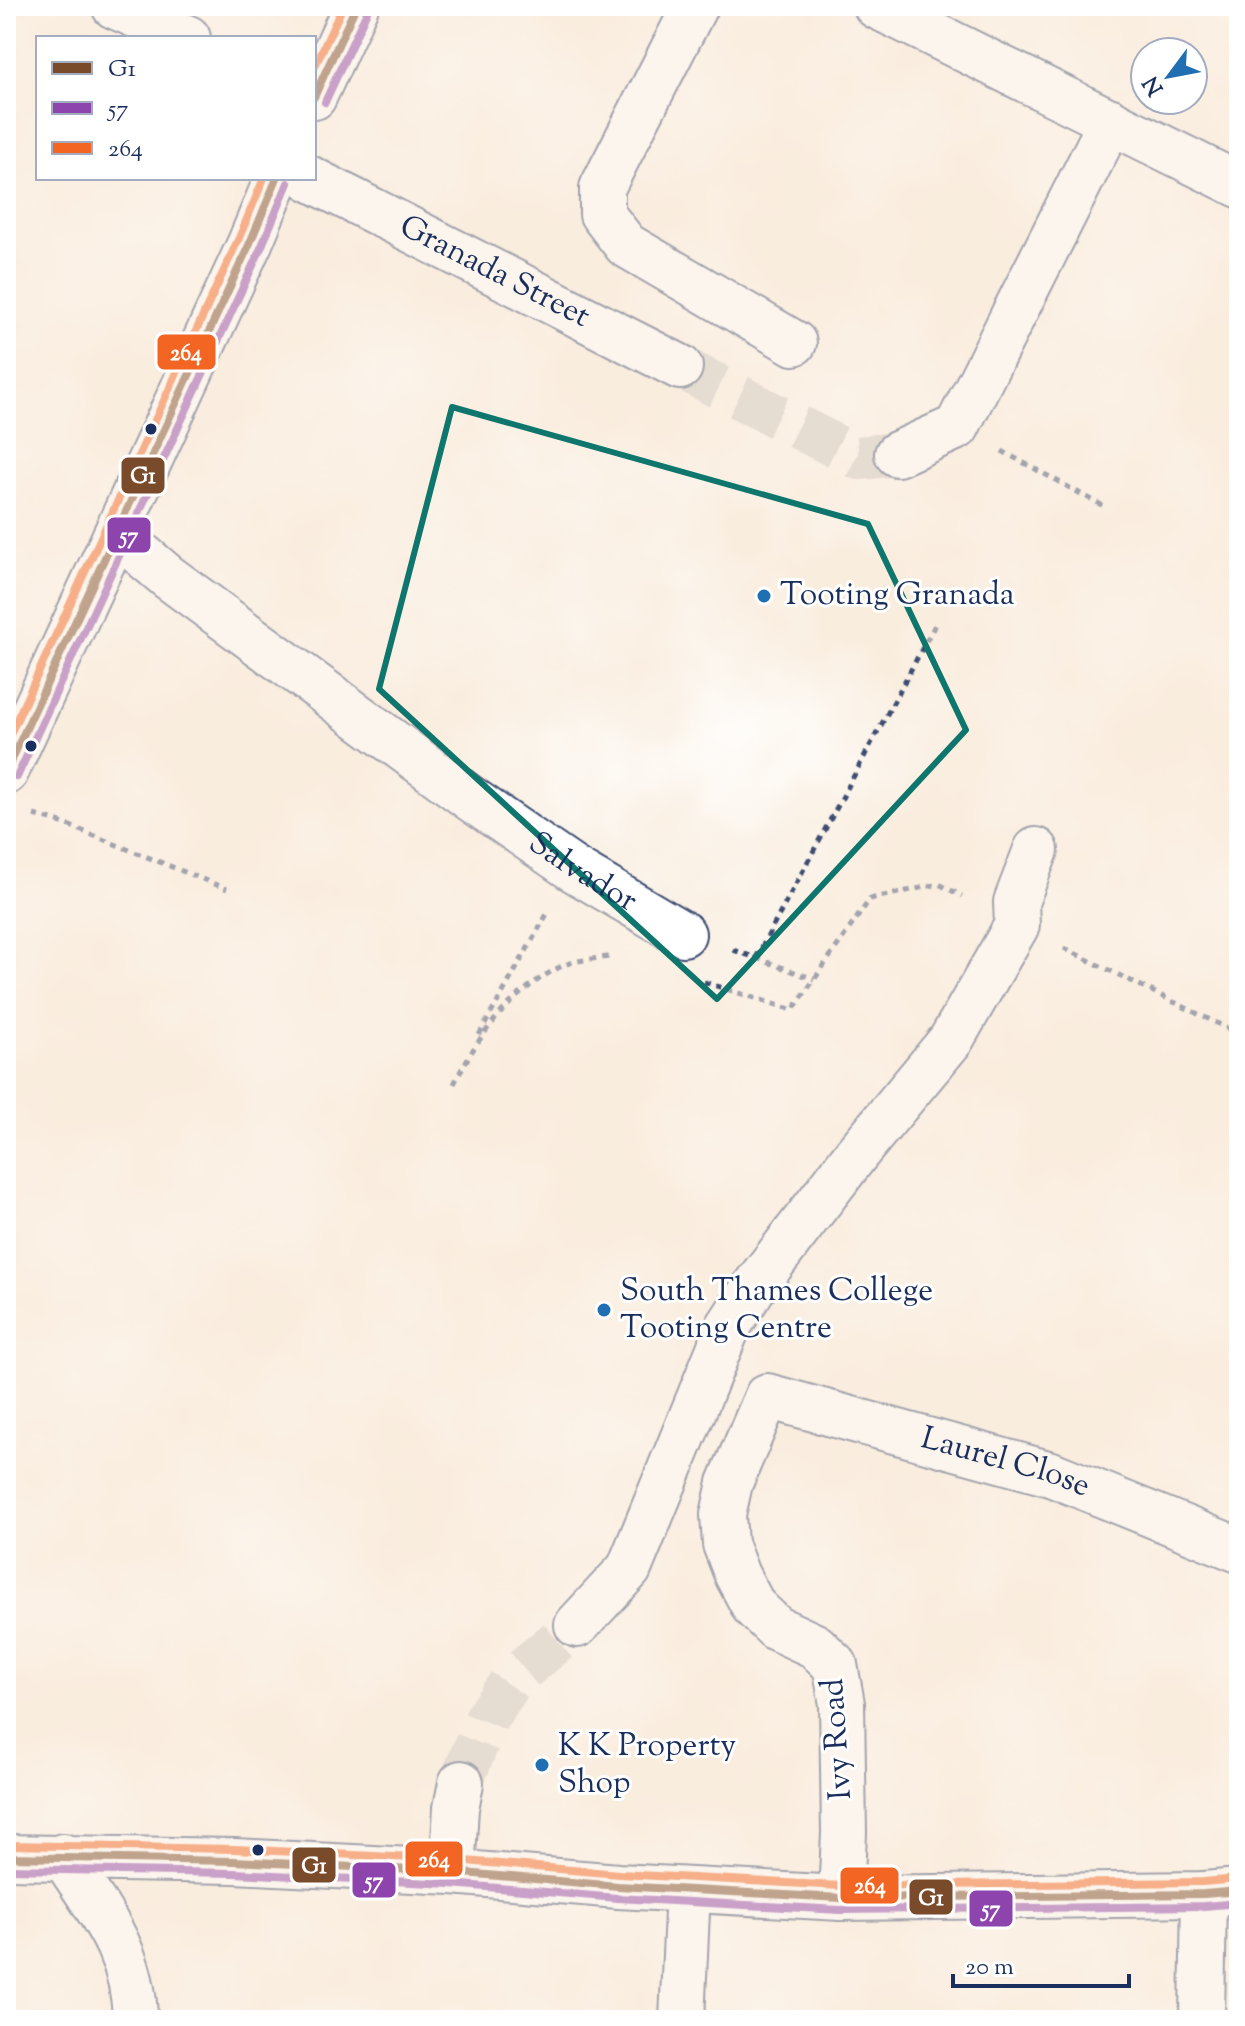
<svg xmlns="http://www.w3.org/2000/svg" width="1245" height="2026" viewBox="0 0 1245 2026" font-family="'Sorts Mill Goudy',serif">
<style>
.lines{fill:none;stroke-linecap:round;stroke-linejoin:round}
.minor-tunnel{stroke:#cdc7c4;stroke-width:44;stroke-dasharray:44 22;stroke-linecap:butt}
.minor-casing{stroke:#3c4c71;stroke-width:48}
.major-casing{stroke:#3c4c71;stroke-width:48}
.highway-casing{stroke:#3c4c71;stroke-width:48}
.path{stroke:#3c4c71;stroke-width:5;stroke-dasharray:6 6;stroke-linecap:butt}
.minor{stroke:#fff;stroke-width:44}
.major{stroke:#fff;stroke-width:44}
.highway{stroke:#fff;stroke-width:44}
.bus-1-casing{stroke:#fff;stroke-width:14}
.bus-2-casing{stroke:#fff;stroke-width:14}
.bus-3-casing{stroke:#fff;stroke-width:14}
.bus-1{stroke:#7a4b2a;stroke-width:8}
.bus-2{stroke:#8e44ad;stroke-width:8}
.bus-3{stroke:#f26522;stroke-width:8}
.marked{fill:none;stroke:#0f766e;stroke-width:6;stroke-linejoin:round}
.bus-dot{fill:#1b2f5e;stroke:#fff;stroke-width:3}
.poi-dot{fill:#1f6fb2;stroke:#fff;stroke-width:3}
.labels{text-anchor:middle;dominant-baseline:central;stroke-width:6;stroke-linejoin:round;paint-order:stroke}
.street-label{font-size:32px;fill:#1b2f5e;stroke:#fff}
.poi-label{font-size:32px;fill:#1b2f5e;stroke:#fff;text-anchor:start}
.line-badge{stroke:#fff;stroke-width:3}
.badge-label{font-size:22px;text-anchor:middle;font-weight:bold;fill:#fff}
</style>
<rect width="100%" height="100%" fill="#fff"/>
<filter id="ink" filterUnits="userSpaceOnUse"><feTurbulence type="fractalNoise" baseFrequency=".0125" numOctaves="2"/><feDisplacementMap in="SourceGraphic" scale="16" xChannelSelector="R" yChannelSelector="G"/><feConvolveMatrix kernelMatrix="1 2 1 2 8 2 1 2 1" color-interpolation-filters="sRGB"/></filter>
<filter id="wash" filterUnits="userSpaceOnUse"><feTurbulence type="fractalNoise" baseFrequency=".006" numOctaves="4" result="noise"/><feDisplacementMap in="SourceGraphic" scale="32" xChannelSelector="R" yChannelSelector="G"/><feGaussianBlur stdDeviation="1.8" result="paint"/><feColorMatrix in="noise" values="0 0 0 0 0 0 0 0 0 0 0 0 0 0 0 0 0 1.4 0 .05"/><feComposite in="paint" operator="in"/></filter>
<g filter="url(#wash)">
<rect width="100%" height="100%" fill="#f9edde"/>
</g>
<g filter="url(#ink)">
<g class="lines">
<!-- minor-tunnel -->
<g class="minor-tunnel">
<path d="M680,367l179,91 38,-4"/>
<path d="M461,1783l26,-66 28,-41 62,-51"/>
</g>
<!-- minor casing -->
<g class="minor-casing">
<g id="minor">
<path d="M114,6l74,32"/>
<path d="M695,6l-93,182v26l24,31 168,98"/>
<path d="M876,6l363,179"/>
<path id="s1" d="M309,178l371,189"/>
<path d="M897,454l60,-27 154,-306"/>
<path id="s2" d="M117,534l51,43 303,222 102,70 110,65"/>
<path d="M577,1625l52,-56 99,-242 26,-40 103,-134 94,-113 66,-115 -1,-23 20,-52"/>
<path d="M63,1856c36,56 71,95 72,164"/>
<path d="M452,1872l4,-64 5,-25"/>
<path id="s3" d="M841,1898l3,-65 -2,-129 -7,-39 -20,-19 -39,-18 -22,-21 -17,-32 -12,-31 -2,-29 7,-32 37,-87 284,78 188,76"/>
<path d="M682,2020l6,-130"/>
<path d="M1202,2020l2,-126"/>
</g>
</g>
<!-- major casing -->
<g class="major-casing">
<g id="major">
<path d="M314,97l42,-91"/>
<path d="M6,772l244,-529 27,-65"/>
</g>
</g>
<!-- highway casing -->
<g class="highway-casing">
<path id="highway" d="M6,1857l228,4 218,11 166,14 223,12 363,-4 35,-3"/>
</g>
<!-- path -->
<g class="path">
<path d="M1002,451l105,57"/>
<path d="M34,815l31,9 162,65"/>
<path d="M1064,948l175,86"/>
<path d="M733,950l23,8 180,-335"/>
<path d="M756,958l58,21"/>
<path d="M704,982l89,28 77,-111 69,-15 23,12"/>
<path d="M479,1035l68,-121"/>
<path d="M454,1084c24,-49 57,-92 106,-117 15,-8 38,-8 54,-11"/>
</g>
<!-- minor -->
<use href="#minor" class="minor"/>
<!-- major -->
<use href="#major" class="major"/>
<!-- highway -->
<use href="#highway" class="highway"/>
<!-- bus-1 casing -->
<g class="bus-1-casing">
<g id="bus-1">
<path d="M314,97l42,-91"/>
<path d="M6,772l244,-529 27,-65"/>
<path d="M6,1857l228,4 218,11 166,14 223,12 363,-4 35,-3"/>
</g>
</g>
<!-- bus-2 casing -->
<g class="bus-2-casing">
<g id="bus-2">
<path d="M325,102l42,-91"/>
<path d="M17,777l244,-529 27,-65"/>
<path d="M6,1869l228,4 217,11 166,14 223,12 364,-4 35,-3"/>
</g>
</g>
<!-- bus-3 casing -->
<g class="bus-3-casing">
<g id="bus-3">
<path d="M314,68l29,-62"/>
<path d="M6,743l233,-505 25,-60"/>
<path d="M6,1845l229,4 218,11 166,14 222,12 362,-4 35,-3"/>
</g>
</g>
<!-- bus-1 -->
<use href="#bus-1" class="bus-1"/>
<!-- bus-2 -->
<use href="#bus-2" class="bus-2"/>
<!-- bus-3 -->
<use href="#bus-3" class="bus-3"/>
</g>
</g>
<!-- marked area -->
<path d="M0 0H1245V2026H0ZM452,407l416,117 98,206 -249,269 -338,-310z" fill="#f9edde" fill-opacity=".55" fill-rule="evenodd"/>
<path class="marked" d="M452,407l416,117 98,206 -249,269 -338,-310z"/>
<!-- markers -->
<g class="bus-dot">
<circle cx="151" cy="429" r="7"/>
<circle cx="31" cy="746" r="7"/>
<circle cx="258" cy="1850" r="7"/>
</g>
<g class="poi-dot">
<circle cx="764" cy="596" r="8"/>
<circle cx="604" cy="1310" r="8"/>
<circle cx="542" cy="1765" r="8"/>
</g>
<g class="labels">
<!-- street labels -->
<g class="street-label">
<text stroke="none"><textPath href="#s1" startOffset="208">Granada Street</textPath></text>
<text stroke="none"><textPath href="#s2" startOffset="576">Salvador</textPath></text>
<text stroke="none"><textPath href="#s3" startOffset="808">Laurel Close</textPath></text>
<text transform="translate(838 1739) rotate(-94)">Ivy Road</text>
</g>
<!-- poi labels -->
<g class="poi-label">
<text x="780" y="596">Tooting Granada</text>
<text x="620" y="1292">South Thames College<tspan x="620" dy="37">Tooting Centre</tspan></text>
<text x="558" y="1747">K K Property<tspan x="558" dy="37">Shop</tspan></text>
</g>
</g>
<g class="line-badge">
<rect x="156" y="333" width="61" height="38" rx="8" fill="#f26522"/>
<rect x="120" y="456" width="46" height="39" rx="8" fill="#7a4b2a"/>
<rect x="106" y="516" width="46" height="38" rx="8" fill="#8e44ad"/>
<rect x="404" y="1840" width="60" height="38" rx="8" fill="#f26522"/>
<rect x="291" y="1846" width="46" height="38" rx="8" fill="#7a4b2a"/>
<rect x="351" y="1861" width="46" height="38" rx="8" fill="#8e44ad"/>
<rect x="839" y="1866" width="61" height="39" rx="8" fill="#f26522"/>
<rect x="908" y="1878" width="46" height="38" rx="8" fill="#7a4b2a"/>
<rect x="968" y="1889" width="46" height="39" rx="8" fill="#8e44ad"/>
</g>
<g class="badge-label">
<text x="186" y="360">264</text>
<text x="143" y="483">G1</text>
<text x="129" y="543">57</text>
<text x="434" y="1867">264</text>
<text x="314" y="1873">G1</text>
<text x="374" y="1888">57</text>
<text x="870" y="1893">264</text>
<text x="931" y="1905">G1</text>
<text x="991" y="1916">57</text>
</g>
<!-- margin -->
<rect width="1245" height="2026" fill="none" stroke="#fff" stroke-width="32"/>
<!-- legend -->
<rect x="36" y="36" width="280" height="144" fill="#ffffff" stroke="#a4acbf" stroke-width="2"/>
<rect x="52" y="62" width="40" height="12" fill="#7a4b2a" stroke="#a4acbf" stroke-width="2"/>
<text x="108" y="76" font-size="24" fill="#1b2f5e">G1</text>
<rect x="52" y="102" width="40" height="12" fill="#8e44ad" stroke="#a4acbf" stroke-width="2"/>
<text x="108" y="116" font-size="24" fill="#1b2f5e">57</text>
<rect x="52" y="142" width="40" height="12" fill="#f26522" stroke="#a4acbf" stroke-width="2"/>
<text x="108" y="156" font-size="24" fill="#1b2f5e">264</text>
<!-- north arrow -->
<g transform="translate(1169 76) rotate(238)"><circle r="38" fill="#ffffff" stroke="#a4acbf" stroke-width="2"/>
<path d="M0-6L14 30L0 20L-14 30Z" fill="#1f6fb2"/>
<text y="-12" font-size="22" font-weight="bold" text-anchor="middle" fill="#1b2f5e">N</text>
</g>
<!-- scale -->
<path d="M953 1974v12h176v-12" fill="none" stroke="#1b2f5e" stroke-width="4"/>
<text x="965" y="1974" font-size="24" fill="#1b2f5e" stroke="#ffffff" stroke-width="6" paint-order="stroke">20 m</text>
</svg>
